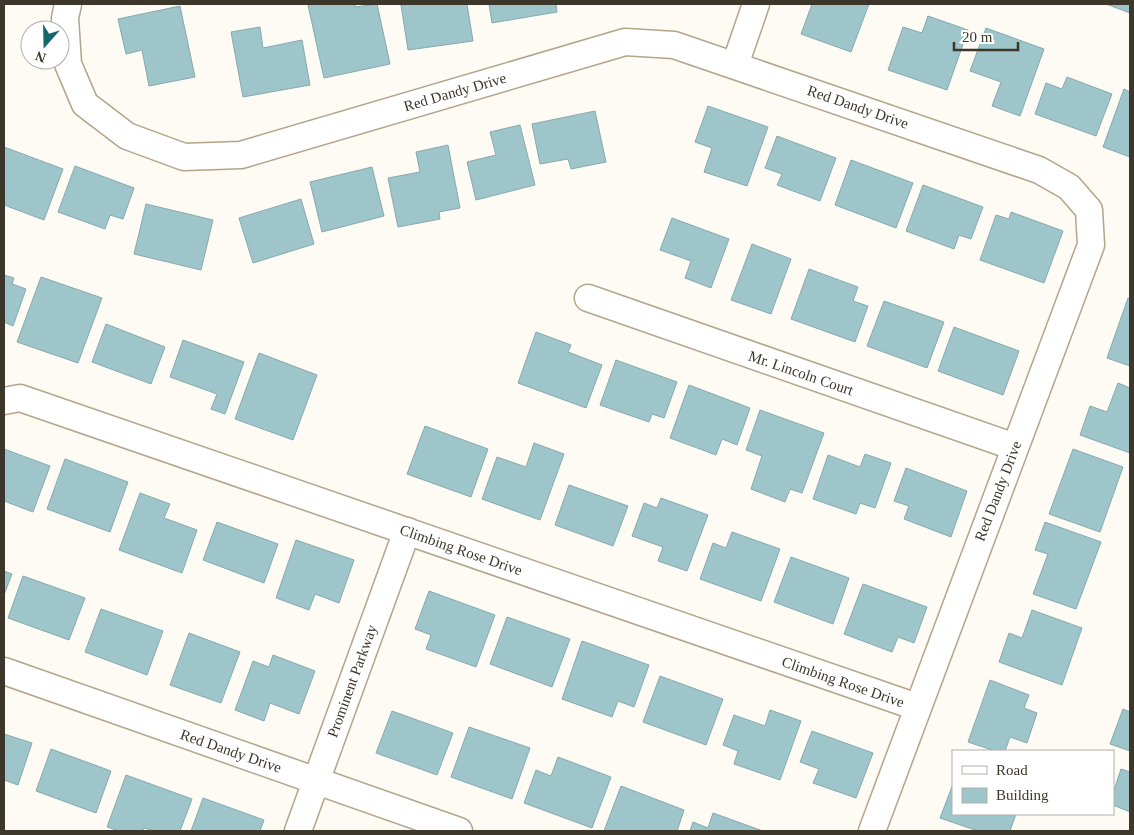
<svg xmlns="http://www.w3.org/2000/svg" width="1134" height="835" viewBox="0 0 1134 835" font-family="Georgia,serif">
<style>
.building{fill:#9ec5c9;stroke:#84aaae}
.lines{fill:none;stroke-linecap:round;stroke-linejoin:round}
.minor-casing{stroke:#b4a489;stroke-width:29}
.minor{stroke:#fff;stroke-width:26}
.labels{text-anchor:middle;dominant-baseline:central;stroke-width:5;stroke-linejoin:round;paint-order:stroke}
.street-label{font-size:15px;fill:#3d362b;stroke:#fff}
</style>
<rect width="100%" height="100%" fill="#fefaf4"/>
<!-- building -->
<g class="building">
<path d="M312,4h43v3l22,-3 13,60 -66,14 -16,-73z"/>
<path d="M410,4h57l6,37 -65,9 -7,-45z"/>
<path d="M489,4h67l1,8 -65,11z"/>
<path d="M812,4h57l-18,48 -50,-18z"/>
<path d="M1106,4h24v9z"/>
<path d="M180,6l15,71 -46,9 -7,-36 -16,4 -8,-35z"/>
<path d="M928,16l40,14 -21,60 -59,-20 15,-43 19,6z"/>
<path d="M260,27l3,21 39,-8 8,45 -67,12 -12,-65z"/>
<path d="M986,28l58,21 -24,67 -28,-10 9,-24 -31,-11z"/>
<path d="M1067,77l45,17 -16,42 -61,-22 11,-31 16,6z"/>
<path d="M1124,89l6,3v65l-27,-10z"/>
<path d="M708,106l60,21 -21,59 -43,-14 8,-24 -17,-6z"/>
<path d="M595,111l11,51 -35,7 -3,-10 -28,5 -8,-40z"/>
<path d="M520,125l15,60 -59,15 -9,-38 29,-7 -6,-23z"/>
<path d="M777,136l59,22 -16,43 -43,-16 5,-11 -17,-6z"/>
<path d="M448,145l12,63 -21,4 1,7 -42,8 -10,-49 32,-6 -4,-20z"/>
<path d="M4,147l59,22 -19,51 -40,-15z"/>
<path d="M851,160l62,23 -17,45 -61,-23z"/>
<path d="M75,166l59,22 -11,31 -13,-4 -5,14 -47,-17z"/>
<path d="M372,167l12,49 -62,16 -12,-50z"/>
<path d="M923,185l60,22 -12,32 -12,-4 -5,14 -48,-18z"/>
<path d="M301,199l13,45 -61,19 -14,-45z"/>
<path d="M146,204l67,16 -12,50 -67,-16z"/>
<path d="M1011,212l52,19 -19,52 -64,-23 16,-45 13,4z"/>
<path d="M672,218l57,21 -18,49 -26,-10 6,-17 -31,-11z"/>
<path d="M752,244l39,15 -20,55 -40,-14z"/>
<path d="M809,269l49,18 -5,14 15,5 -13,36 -64,-23z"/>
<path d="M4,275l10,3 -2,6 14,5 -13,37 -9,-4z"/>
<path d="M41,277l61,21 -24,65 -61,-21z"/>
<path d="M1128,298l2,1v67l-23,-8z"/>
<path d="M884,301l60,21 -17,46 -60,-22z"/>
<path d="M106,324l59,23 -14,37 -59,-22z"/>
<path d="M954,327l65,24 -16,44 -65,-24z"/>
<path d="M536,332l35,13 -3,7 34,13 -16,43 -68,-25z"/>
<path d="M183,340l61,22 -19,52 -14,-5 6,-15 -47,-17z"/>
<path d="M259,353l58,22 -24,65 -58,-21z"/>
<path d="M616,360l61,22 -13,36 -12,-4 -3,8 -49,-17z"/>
<path d="M1118,383l12,5v65l-50,-18 10,-29 17,6z"/>
<path d="M689,385l61,23 -13,37 -15,-6 -6,16 -46,-17z"/>
<path d="M760,410l64,23 -22,60 -12,-4 -5,13 -34,-13 11,-33 -16,-6z"/>
<path d="M425,426l63,23 -17,48 -64,-23z"/>
<path d="M534,443l30,11 -24,66 -58,-21 15,-42 29,10z"/>
<path d="M4,449l46,17 -17,46 -29,-11z"/>
<path d="M1073,449l50,18 -23,65 -51,-18z"/>
<path d="M865,454l26,9 -16,45 -15,-5 -4,11 -43,-15 15,-44 32,12z"/>
<path d="M65,459l63,23 -18,50 -63,-23z"/>
<path d="M906,468l61,23 -16,46 -47,-18 5,-13 -15,-5z"/>
<path d="M569,485l59,21 -15,40 -58,-21z"/>
<path d="M140,493l30,11 -6,14 33,12 -15,43 -63,-23z"/>
<path d="M661,498l47,17 -21,56 -29,-10 5,-14 -31,-11 12,-33 13,5z"/>
<path d="M217,522l61,22 -14,39 -61,-23z"/>
<path d="M1045,522l56,20 -25,67 -43,-15 15,-40 -13,-4z"/>
<path d="M732,532l48,17 -19,52 -61,-22 13,-36 13,5z"/>
<path d="M296,540l58,20 -15,43 -24,-9 -6,16 -33,-12z"/>
<path d="M791,557l58,21 -16,46 -59,-22z"/>
<path d="M4,571l8,3 -8,21z"/>
<path d="M23,576l62,22 -16,42 -61,-22z"/>
<path d="M863,584l64,23 -13,36 -16,-6 -6,15 -48,-18z"/>
<path d="M429,591l66,24 -19,52 -50,-18 5,-14 -16,-6z"/>
<path d="M101,609l62,22 -16,44 -62,-23z"/>
<path d="M1032,610l50,18 -20,57 -63,-23 10,-29 13,5z"/>
<path d="M507,617l63,22 -18,48 -62,-23z"/>
<path d="M189,633l51,19 -19,51 -51,-18z"/>
<path d="M582,641l67,24 -15,42 -16,-6 -6,16 -50,-18z"/>
<path d="M273,655l42,16 -16,43 -29,-11 -6,18 -29,-11 18,-49 16,6z"/>
<path d="M660,676l63,23 -17,46 -63,-23z"/>
<path d="M990,680l39,15 -5,13 13,5 -10,30 -17,-6 -5,14h-10l-27,-9z"/>
<path d="M1123,709l7,3v39l-20,-7z"/>
<path d="M770,710l31,11 -21,59 -46,-16 4,-13 -15,-6 11,-30 31,11z"/>
<path d="M392,711l61,22 -16,42 -61,-22z"/>
<path d="M469,727l61,21 -18,51 -61,-22z"/>
<path d="M812,731l61,22 -17,45 -43,-15 6,-14 -19,-7z"/>
<path d="M4,734l28,9 -14,42 -14,-5z"/>
<path d="M51,749l60,22 -15,42 -60,-22z"/>
<path d="M558,757l53,20 -19,51 -68,-25 12,-33 15,6z"/>
<path d="M1121,769l9,3v40l-17,-7v-12z"/>
<path d="M126,775l66,24 -12,32h-25l-11,-3 -1,3h-24l-12,-4z"/>
<path d="M953,784v30h63l-6,17h-32l-38,-13z"/>
<path d="M621,786l63,24 -7,21h-73z"/>
<path d="M203,798l61,22 -4,11h-69z"/>
<path d="M713,813l50,18h-73l3,-9 15,6z"/>
</g>
<g class="lines">
<!-- minor casing -->
<g class="minor-casing">
<g id="minor">
<path d="M68,4l-3,14 3,46 17,40 42,32 57,21 57,-2 384,-113 49,3 365,125 30,17 20,23 2,35 -219,586"/>
<path d="M735,65l21,-61"/>
<path d="M588,298l427,149"/>
<path d="M4,401l16,-3 897,309"/>
<path d="M4,671l455,160"/>
<path d="M298,831l109,-300"/>
</g>
</g>
<!-- minor -->
<use href="#minor" class="minor"/>
</g>
<g class="labels">
<!-- street labels -->
<g class="street-label">
<text transform="translate(455 92) rotate(-16)">Red Dandy Drive</text>
<text transform="translate(858 107) rotate(19)">Red Dandy Drive</text>
<text transform="translate(801 373) rotate(19)">Mr. Lincoln Court</text>
<text transform="translate(998 491) rotate(-69)">Red Dandy Drive</text>
<text transform="translate(461 550) rotate(19)">Climbing Rose Drive</text>
<text transform="translate(352 681) rotate(-70)">Prominent Parkway</text>
<text transform="translate(843 682) rotate(19)">Climbing Rose Drive</text>
<text transform="translate(231 751) rotate(19)">Red Dandy Drive</text>
</g>
</g>
<!-- border -->
<rect width="1134" height="835" fill="none" stroke="#3d362b" stroke-width="10"/>
<!-- legend -->
<rect x="952" y="750" width="162" height="65" fill="#ffffff" stroke="#b1afaa"/>
<rect x="962" y="766" width="25" height="8" fill="#ffffff" stroke="#b1afaa"/>
<text x="996" y="775" font-size="15" fill="#3d362b">Road</text>
<rect x="962" y="788" width="25" height="15" fill="#9ec5c9" stroke="#b1afaa"/>
<text x="996" y="800" font-size="15" fill="#3d362b">Building</text>
<!-- north arrow -->
<g transform="translate(45 45) rotate(200)"><circle r="24" fill="#ffffff" stroke="#b1afaa"/>
<path d="M0-4L9 19L0 12L-9 19Z" fill="#18666d"/>
<text y="-8" font-size="14" font-weight="bold" text-anchor="middle" fill="#3d362b">N</text>
</g>
<!-- scale -->
<path d="M954 42v8h64v-8" fill="none" stroke="#3d362b" stroke-width="2.5"/>
<text x="962" y="42" font-size="15" fill="#3d362b" stroke="#ffffff" stroke-width="4" paint-order="stroke">20 m</text>
</svg>
